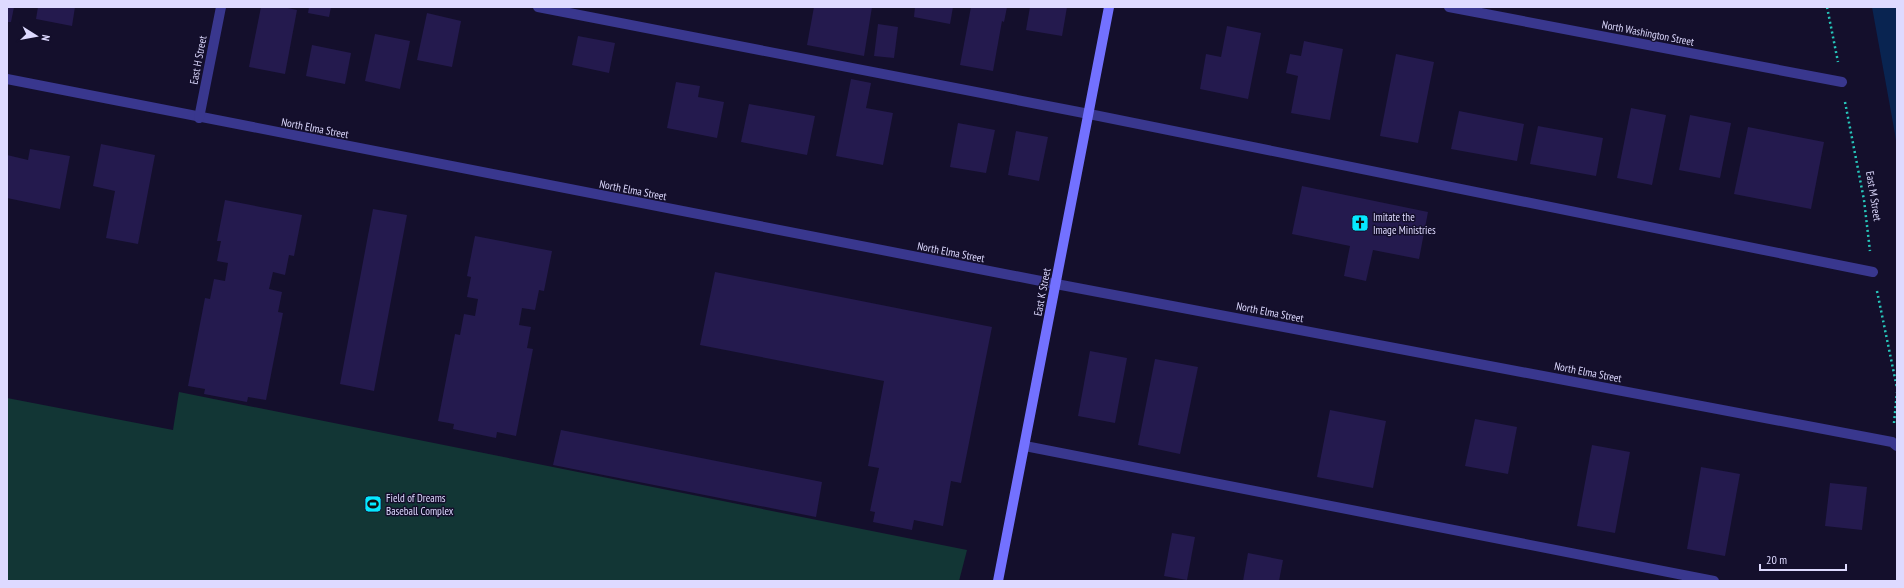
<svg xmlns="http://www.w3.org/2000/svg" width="1904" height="588" viewBox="0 0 1904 588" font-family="'PT Sans Narrow',sans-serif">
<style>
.green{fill:#123635}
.water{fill:#092451}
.building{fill:#241a4e}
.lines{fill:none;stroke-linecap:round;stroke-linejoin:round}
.path{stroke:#27c6bb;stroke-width:2.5;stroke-dasharray:2 3;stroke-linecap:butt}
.lane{stroke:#39378e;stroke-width:10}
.street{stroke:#39378e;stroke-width:10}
.secondary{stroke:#7371ff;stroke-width:10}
.labels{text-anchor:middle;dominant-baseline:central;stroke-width:3;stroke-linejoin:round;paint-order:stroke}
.street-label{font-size:11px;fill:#dedaff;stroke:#140f2c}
.poi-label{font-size:11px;fill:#dedaff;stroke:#140f2c;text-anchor:start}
</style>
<rect width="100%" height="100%" fill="#140f2c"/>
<!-- green -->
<path class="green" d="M179,392l788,158 -8,31h-952v-183l166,32z"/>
<!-- water -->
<path class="water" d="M1872,7h25v141l-2,-14z"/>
<!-- building -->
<g class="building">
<path d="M7,7h7l-3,15h-4z"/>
<path d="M38,7h37l-3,19 -36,-7z"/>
<path d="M261,7h22l14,3 -12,64 -36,-7z"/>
<path d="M309,7h22l-2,10 -21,-4z"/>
<path d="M814,7h58l-8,49 -57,-11z"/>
<path d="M915,7h38l-3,17 -36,-7z"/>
<path d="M971,7h36l-3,15 -2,-1 -9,50 -33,-6z"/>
<path d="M1030,7h37l-5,29 -36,-6z"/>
<path d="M427,13l34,8 -9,46 -35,-7z"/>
<path d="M878,24l20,3 -4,31 -20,-2z"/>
<path d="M1227,26l34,7 -13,66 -48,-10 6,-35 15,3z"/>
<path d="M375,34l35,7 -10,48 -35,-8z"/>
<path d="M578,36l37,7 -6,30 -37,-8z"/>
<path d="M1304,41l39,8 -13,71 -39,-7 7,-37 -12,-3 4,-19 11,2z"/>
<path d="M312,45l39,8 -6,31 -39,-8z"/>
<path d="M1396,54l38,8 -16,81 -38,-7z"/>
<path d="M851,79l20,4 -5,25 27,5 -10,52 -47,-9z"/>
<path d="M676,82l24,4 -2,11 26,5 -7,36 -50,-10z"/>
<path d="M749,104l66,12 -8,39 -66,-13z"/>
<path d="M1631,108l35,7 -14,70 -35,-7z"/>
<path d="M1459,111l65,13 -7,37 -66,-12z"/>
<path d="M1690,115l41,8 -11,55 -41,-8z"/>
<path d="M958,123l37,7 -9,43 -36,-6z"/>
<path d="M1538,126l65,12 -7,38 -66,-12z"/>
<path d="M1748,127l76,15 -13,67 -77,-15z"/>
<path d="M1016,131l32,6 -9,44 -31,-6z"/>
<path d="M101,144l54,11 -17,89 -32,-6 9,-47 -22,-5z"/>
<path d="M30,149l40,7 -10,53 -53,-11v-43l21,5z"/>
<path d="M1302,186l126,26 -9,47 -46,-9 -7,31 -22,-5 6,-30 -58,-12z"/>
<path d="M225,200l77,15 -8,41 -5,-1 -4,20 -12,-3 -4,17 13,3 -4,20 5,1 -17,87 -18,-3 -1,5 -43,-8 1,-5 -17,-3 17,-88 5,1 4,-20 11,2 3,-18 -11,-2 4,-20h-4z"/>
<path d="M373,209l34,6 -33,176 -34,-7z"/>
<path d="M475,236l77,15 -8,40 -5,-1 -4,20 -13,-2 -3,17 12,2 -4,21 6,1 -17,87 -19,-4 -1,6 -43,-9 1,-5 -16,-3 17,-87 5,1 4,-21 11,2 3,-17 -11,-2 4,-20 -4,-1z"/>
<path d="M715,272l277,55 -31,156 -10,-2 -8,45 -29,-6 -2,10 -39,-8 2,-10 -5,-1 9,-43 -11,-2 16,-85 -184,-36z"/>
<path d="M1090,351l37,7 -12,65 -37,-7z"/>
<path d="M1155,359l43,8 -18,87 -42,-9z"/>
<path d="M1330,410l56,11 -13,67 -56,-11z"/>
<path d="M1475,419l42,8 -9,47 -43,-8z"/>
<path d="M561,430l261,52 -6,35 -263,-52z"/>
<path d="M1592,445l38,7 -15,81 -38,-7z"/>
<path d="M1701,467l39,7 -15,82 -38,-7z"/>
<path d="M1830,483l37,4 -5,43 -37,-4z"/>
<path d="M1172,533l23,4 -8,43 -23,-4z"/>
<path d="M1248,553l35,7 -4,21h-36z"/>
</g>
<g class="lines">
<!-- path -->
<g class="path">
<path d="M1827,7l11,55"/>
<path d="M1845,102l19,98 6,51"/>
<path d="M1877,291l20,97"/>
<path d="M1894,423l3,-31"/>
</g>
<!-- lane -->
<g class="lane">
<path d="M538,7l551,107 784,158"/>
<path d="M1025,446l689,135"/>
</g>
<!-- street -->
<g class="street">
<path d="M1449,7l393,75"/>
<path d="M7,79l1049,205 836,158 5,4"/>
<path d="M199,118l22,-111"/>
</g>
<!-- secondary -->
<path class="secondary" d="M998,581l111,-574"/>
</g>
<!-- icons -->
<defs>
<g id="church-square" transform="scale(0.9)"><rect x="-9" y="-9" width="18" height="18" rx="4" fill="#06e8ff" stroke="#140f2c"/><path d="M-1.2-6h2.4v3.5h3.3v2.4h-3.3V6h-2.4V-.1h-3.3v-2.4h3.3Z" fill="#111"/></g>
<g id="stadium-square" transform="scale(0.9)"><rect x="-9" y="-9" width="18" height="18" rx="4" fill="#06e8ff" stroke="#140f2c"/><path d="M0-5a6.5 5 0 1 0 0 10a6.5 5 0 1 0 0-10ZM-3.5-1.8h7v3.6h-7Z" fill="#111"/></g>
</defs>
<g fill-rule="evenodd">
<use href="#church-square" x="1360" y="223"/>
<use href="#stadium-square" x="373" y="504"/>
</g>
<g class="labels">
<!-- street labels -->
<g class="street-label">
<text transform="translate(1648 33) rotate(11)">North Washington Street</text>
<text transform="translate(198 60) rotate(-79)">East H Street</text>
<text transform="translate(315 128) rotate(11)">North Elma Street</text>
<text transform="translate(633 190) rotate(11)">North Elma Street</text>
<text transform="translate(1874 196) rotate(81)">East M Street</text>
<text transform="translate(951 252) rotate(11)">North Elma Street</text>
<text transform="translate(1042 292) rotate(-79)">East K Street</text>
<text transform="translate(1270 312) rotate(11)">North Elma Street</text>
<text transform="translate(1588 372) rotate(11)">North Elma Street</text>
</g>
<!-- poi labels -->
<g class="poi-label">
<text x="1373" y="217">Imitate the<tspan x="1373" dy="13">Image Ministries</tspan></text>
<text x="386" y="498">Field of Dreams<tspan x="386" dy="13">Baseball Complex</tspan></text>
</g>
</g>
<!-- border -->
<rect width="1904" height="588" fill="none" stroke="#dedaff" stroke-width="16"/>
<!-- north arrow -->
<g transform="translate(36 36) rotate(101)" stroke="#140f2c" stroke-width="3" paint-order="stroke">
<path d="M0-3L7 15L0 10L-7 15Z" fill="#dedaff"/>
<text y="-6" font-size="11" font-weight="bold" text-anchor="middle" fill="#dedaff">N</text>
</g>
<!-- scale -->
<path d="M1760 564v6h86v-6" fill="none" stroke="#dedaff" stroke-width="2"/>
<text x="1766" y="564" font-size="12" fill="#dedaff" stroke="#140f2c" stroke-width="3" paint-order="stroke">20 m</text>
</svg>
